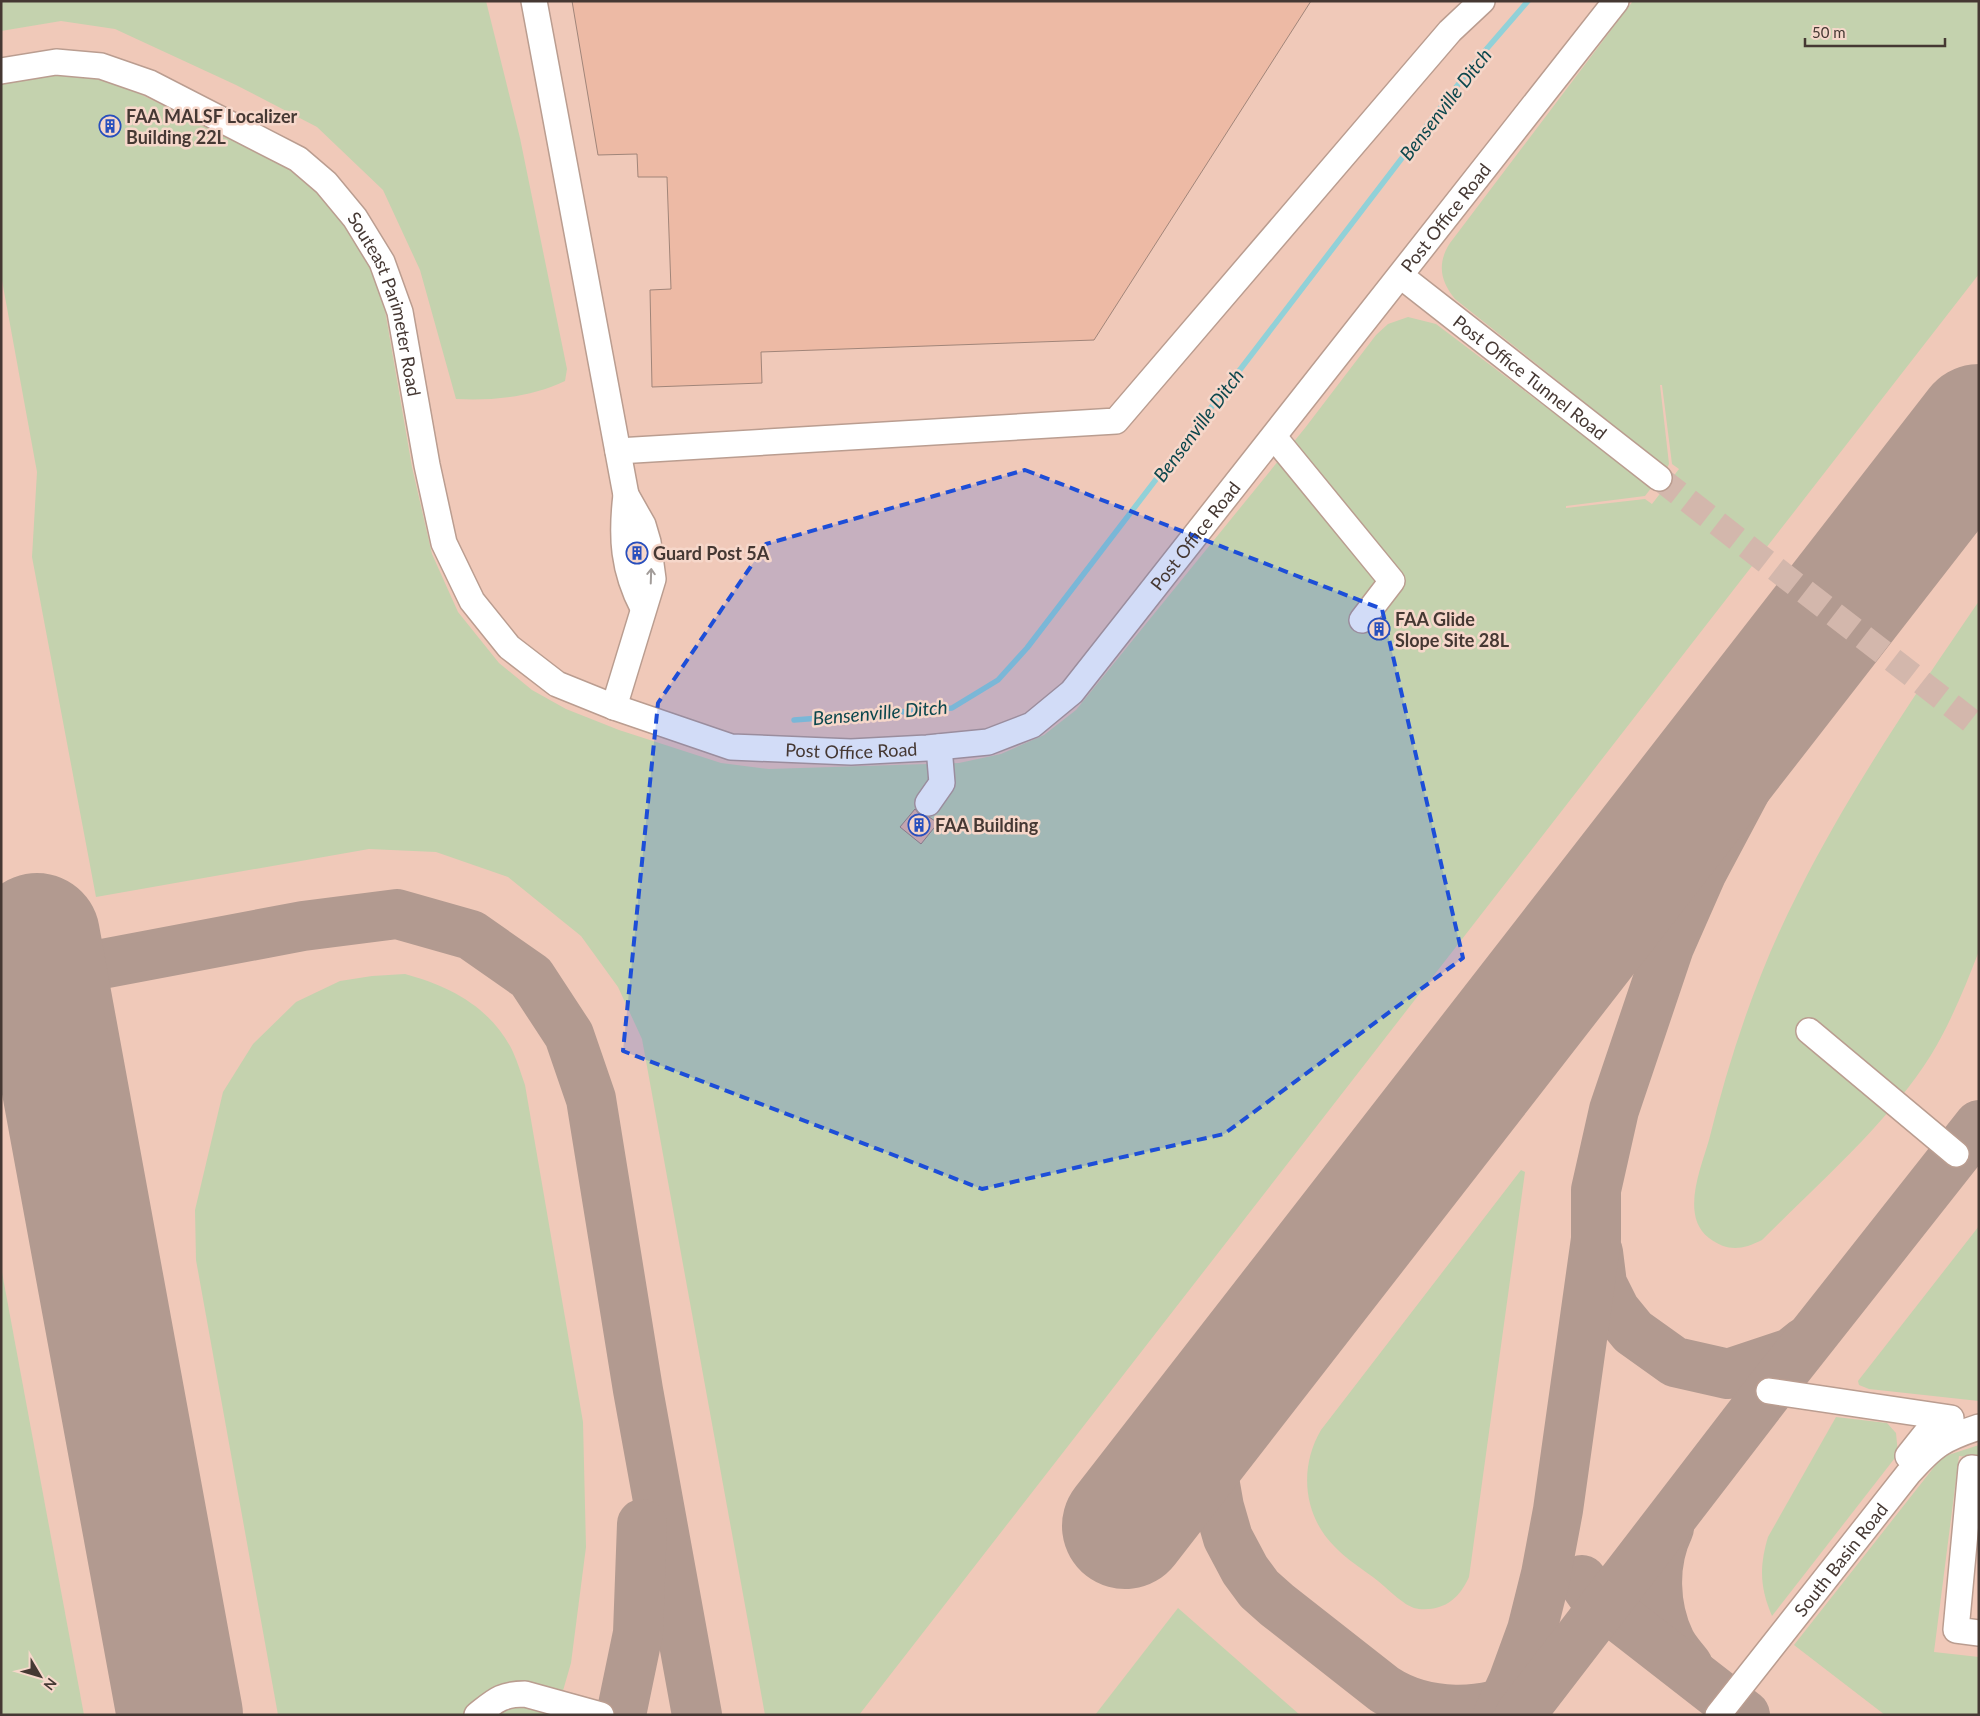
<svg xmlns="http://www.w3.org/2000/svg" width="1980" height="1716" viewBox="0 0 1980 1716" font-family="Lato,sans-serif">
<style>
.built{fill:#f0c9b9}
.green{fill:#c4d2ae}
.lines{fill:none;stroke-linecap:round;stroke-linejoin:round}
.stream{stroke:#91d1d8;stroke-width:5.5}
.taxiway{stroke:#b29a90;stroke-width:50}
.runway{stroke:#b29a90;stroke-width:126}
.building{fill:#edbaa5;stroke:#a18579}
.minor-tunnel{stroke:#d3b7ac;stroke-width:25;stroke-dasharray:25 12;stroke-linecap:butt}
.minor-casing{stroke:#ba9d90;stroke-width:28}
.minor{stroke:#fff;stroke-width:25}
.oneway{stroke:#a29c99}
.marked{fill:#1d4ed8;fill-opacity:0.2;stroke:#1d4ed8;stroke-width:4;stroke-dasharray:10 6;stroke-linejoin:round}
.labels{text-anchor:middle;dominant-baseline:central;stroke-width:5;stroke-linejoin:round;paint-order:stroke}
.poi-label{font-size:18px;font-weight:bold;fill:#453833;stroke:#f6d7ca;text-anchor:start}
.street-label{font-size:18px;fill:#453833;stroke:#f6d7ca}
.water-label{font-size:19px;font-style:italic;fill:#0a464c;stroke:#f6d7ca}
</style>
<rect width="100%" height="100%" fill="#f6d7ca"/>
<!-- built -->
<rect class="built" x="1" y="1" width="1978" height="1714"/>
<!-- green -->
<g class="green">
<path d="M1,1h485l34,137 47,231 -2,12c-33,16 -73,20 -109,18l-36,-129 -37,-80 -66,-63 -81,-42 -121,-56 -54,-8 -60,10z"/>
<path d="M1633,1h346v273l-1120,1441h-94l-123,-676 -24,-52 -37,-51 -73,-59 -72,-25 -67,-3 -273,48 -64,-340 5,-85 -36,-197v-192c43,-11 83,-10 125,4l157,78 25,17 26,27 24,32 24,52 30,174 20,87 26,58 41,51 33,27 34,19 53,21 102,33 48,6 190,-6 42,-9 43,-19 32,-25 229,-282 71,-93 12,-11 20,-7 28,7 216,163 -7,9 -79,10v2l79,-9 7,5 27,-35 -7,-5 -10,-79h-2l9,79 -2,4 -212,-169c-15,-18 -18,-36 -5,-56z"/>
<path d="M1979,601v350c-14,36 -28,71 -48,104 -40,65 -114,130 -169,185 -20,10 -34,12 -53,-2 -29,-22 -8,-70 0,-98 21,-85 49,-169 89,-247 50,-100 118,-200 181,-292z"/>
<path d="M405,974c45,12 87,34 108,78 5,11 8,22 12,33l58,337 3,125 -15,116 -15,52h-278l-82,-455 -1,-50 28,-118 30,-48 43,-42 44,-21 32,-5z"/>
<path d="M1521,1170l4,2 -56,405c-10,22 -25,34 -50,32 -13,-1 -30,-19 -41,-28 -14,-11 -32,-22 -44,-35 -31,-31 -35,-79 -13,-116z"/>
<path d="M1979,1226v175l-110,-12 -10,-4 -1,-4z"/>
<path d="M1,1267l83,448h-83z"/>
<path d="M1836,1417l51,6 9,10 2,21 -126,162c-12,-28 -13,-49 -4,-79z"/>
<path d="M1979,1445v13l-20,-2 -25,196 45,5v58h-94l-91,-70 148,-188z"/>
<path d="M1178,1608l122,107h-205z"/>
</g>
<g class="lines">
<!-- stream -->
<path class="stream" d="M794,720l158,-12 46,-28 29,-32 450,-588 51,-59"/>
<!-- taxiway -->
<g class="taxiway">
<path d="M44,975l259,-49 94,-12 74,21 60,42 38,58 22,64 47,291 59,325"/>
<path d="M1598,1252l4,32 13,26 18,22 42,30 53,12 63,-21 14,-11"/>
<path d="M1227,1393l-17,63 9,51 9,31 17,32 14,19 18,16 107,84c41,27 101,27 143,4"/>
<path d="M1669,1528c-17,35 -15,79 1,113 4,9 12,17 18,25"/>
<path d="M1582,1580l9,13 14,13 140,109"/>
<path d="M621,1715l17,-82 4,-109"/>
<path d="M1498,1715l15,-33 19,-52 14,-56 12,-64 38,-271v-49l18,-80 55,-163 33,-75 77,-145 116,-192"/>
<path d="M1520,1715l249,-324 210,-266"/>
</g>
<!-- runway -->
<g class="runway">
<path d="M37,936l143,779"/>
<path d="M1125,1526l854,-1099"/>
</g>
</g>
<!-- building -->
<g class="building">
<path d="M572,1h739l-217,339 -333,12 1,31 -110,4 -2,-97 21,-1 -4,-112h-29l-1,-23 -39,1z"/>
<path d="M1381,619l9,7 -10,14 -11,-8z"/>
<path d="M915,809l5,6 9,2 9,6 -17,21 -21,-17z"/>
</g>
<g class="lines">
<!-- minor-tunnel -->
<path class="minor-tunnel" d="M1659,478l320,249"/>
<!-- minor casing -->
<g class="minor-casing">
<g id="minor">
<path d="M534,1l92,494c-5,42 -3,75 17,113"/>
<path id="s1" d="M1,71l55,-9 45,4 49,17 148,76 28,24 29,35 27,44 18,50 27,153 17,78 28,58 37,46 48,37 57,23 117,40 120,5 76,-4 61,-6 44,-17 40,-33 544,-691"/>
<path id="s2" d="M1401,276l258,202"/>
<path d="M1274,437l118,144 -30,39"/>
<path d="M618,451l498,-30 334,-390 32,-30"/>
<path d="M614,707l39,-128 -5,-37 -5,-17 -17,-30"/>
<path d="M928,803l14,-20 -3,-36"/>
<path d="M1809,1031l147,123"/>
<path d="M1769,1391l182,27"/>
<path d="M1908,1456l31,-39"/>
<path d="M1979,1469l-8,-1 -15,162 23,3"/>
<path d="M477,1715c18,-14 24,-21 48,-21l76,21"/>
<path id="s3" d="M1718,1715l190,-241c26,-29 34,-35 71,-47"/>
</g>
</g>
<!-- minor -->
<use href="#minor" class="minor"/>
</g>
<!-- one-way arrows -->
<defs><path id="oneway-shaft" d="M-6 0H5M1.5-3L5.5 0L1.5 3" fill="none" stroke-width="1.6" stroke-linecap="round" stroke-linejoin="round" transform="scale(1.25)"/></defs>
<use class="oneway" href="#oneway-shaft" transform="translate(651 576) rotate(-88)"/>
<!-- marked area -->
<path class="marked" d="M1025,470l357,139 81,349 -239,176 -242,55 -359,-138 35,-348 108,-159z"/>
<!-- icons -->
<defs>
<g id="building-ring" transform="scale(1.125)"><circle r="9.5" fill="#f6d7ca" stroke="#274ebd" stroke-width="1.5"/><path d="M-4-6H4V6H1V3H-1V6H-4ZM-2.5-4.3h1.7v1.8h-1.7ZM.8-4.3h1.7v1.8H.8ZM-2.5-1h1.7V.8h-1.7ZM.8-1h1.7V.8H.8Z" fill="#274ebd"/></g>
</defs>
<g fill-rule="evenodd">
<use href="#building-ring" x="110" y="126"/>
<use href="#building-ring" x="637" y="553"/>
<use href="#building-ring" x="1379" y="629"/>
<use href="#building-ring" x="919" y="825"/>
</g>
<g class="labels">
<!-- poi labels -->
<g class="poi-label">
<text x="126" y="116">FAA MALSF Localizer<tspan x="126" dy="21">Building 22L</tspan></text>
<text x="653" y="553">Guard Post 5A</text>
<text x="1395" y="619">FAA Glide<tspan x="1395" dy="21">Slope Site 28L</tspan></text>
<text x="935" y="825">FAA Building</text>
</g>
<!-- street labels -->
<g class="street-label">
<text stroke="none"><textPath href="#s1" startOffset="2071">Post Office Road</textPath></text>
<text stroke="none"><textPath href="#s1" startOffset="494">Souteast Parimeter Road</textPath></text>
<text stroke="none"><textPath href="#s2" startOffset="164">Post Office Tunnel Road</textPath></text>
<text stroke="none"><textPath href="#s1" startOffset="1666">Post Office Road</textPath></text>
<text stroke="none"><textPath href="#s1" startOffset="1231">Post Office Road</textPath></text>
<text stroke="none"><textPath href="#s3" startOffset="198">South Basin Road</textPath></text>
</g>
<!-- water labels -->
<g class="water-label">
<text transform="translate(1445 104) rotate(-52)">Bensenville Ditch</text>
<text transform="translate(1198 425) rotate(-53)">Bensenville Ditch</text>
<text transform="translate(880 712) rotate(-5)">Bensenville Ditch</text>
</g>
</g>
<!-- border -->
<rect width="1980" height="1716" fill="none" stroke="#453833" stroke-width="5"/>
<!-- north arrow -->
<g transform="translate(40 1676) rotate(128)" stroke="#f6d7ca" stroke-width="4" paint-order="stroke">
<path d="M0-4L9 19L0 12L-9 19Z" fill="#453833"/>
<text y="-8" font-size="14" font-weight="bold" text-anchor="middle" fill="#453833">N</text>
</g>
<!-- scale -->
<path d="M1805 38v8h140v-8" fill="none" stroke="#453833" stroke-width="2.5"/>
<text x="1812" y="38" font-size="15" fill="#453833" stroke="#f6d7ca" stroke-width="4" paint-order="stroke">50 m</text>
</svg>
